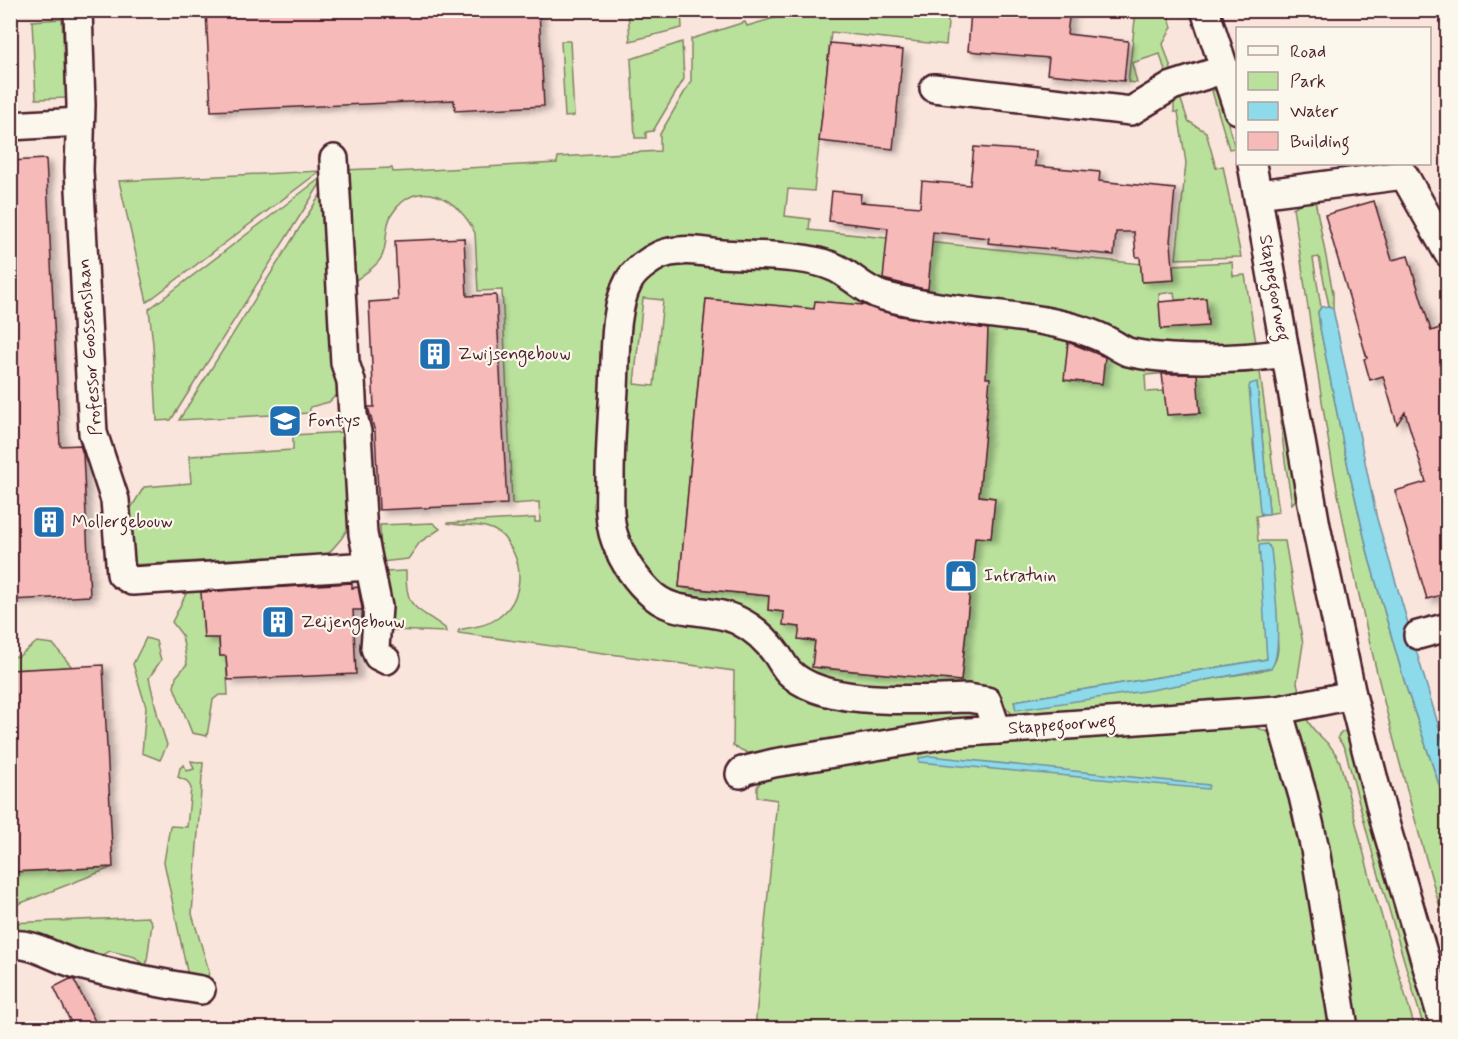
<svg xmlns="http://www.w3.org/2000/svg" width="1458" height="1039" viewBox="0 0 1458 1039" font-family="Mynerve,sans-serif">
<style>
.green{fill:#bae19c;stroke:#828064;stroke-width:1.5;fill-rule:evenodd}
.water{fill:#8cdaea;stroke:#728f9e;stroke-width:1.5}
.building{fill:#f6bab8;stroke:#4a1f2b;stroke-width:1.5;filter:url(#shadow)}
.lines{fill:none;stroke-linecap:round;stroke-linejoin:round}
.minor-casing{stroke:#4a1f2b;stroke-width:32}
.minor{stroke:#fbf7ec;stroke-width:27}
.labels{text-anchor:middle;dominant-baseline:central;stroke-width:4.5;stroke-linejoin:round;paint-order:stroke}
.street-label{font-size:18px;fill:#4a1f2b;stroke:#fbf7ec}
.poi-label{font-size:18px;fill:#4a1f2b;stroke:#fbf7ec;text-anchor:start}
</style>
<defs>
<filter id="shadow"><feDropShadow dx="6" dy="4" stdDeviation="3" flood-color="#0004"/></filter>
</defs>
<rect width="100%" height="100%" fill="#fae5dc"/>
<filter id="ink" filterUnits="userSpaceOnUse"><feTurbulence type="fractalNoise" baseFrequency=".0167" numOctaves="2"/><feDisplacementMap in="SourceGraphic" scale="12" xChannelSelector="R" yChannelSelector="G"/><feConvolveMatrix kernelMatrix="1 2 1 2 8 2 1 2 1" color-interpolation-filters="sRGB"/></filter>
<g filter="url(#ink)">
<!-- green -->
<g class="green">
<path d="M819,10h99l4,3 1,-2h26l-3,34 -115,-13 -17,159 -26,-2 -3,27 25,3 -1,11 353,36 -21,1 1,15 32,-2 -1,-15 59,-3 1,14 12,-1 11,68 23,169 -23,4 2,25h27l18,103 -6,39 2,7 -11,3 -5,6 -269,17 -16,-17 -16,19 -234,35 -15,-7 1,-75 -276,-38 1,-3c13,-3 28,-4 39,-12 24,-17 27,-50 11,-73 -3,-4 -5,-9 -9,-11 -16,-13 -34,-6 -53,-11l88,-5v4h5l-1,-20 -27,2 -10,-214 -24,1 -3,-58c-16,-34 -57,-59 -83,-19 -9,14 -3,31 -11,44 -6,11 -22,19 -32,27l-7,-115 50,-2 1,4 164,-9 1,-6 102,-6v-17l31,-53v-42l54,-17 2,4 31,-9v-4l10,-2h20l1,3zM1174,292l1,8 30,-2 3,27 -47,4 -2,-35zM643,298l20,2 -9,86 -20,-2zM706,299l108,10 2,-8 144,13 28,6 -2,44 -23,12 26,2 -10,118 16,2 -4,40 -16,-1 -14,144 -148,-14 2,-26 -16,-2 1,-12 -16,-15 -16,-2 1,-14 -90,-9zM1068,340l38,3 -5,41 -36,-4zM1196,371l4,42 -32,2 -4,-24 -18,1 -1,-17zM1257,382l12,129 -8,3 -8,-71zM1269,545l9,102c-1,23 -10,22 -30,26l-232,36 -2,-8 253,-42z"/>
<path d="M628,11h53l1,17 -52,13z"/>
<path d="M1136,11h31l5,16 -9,17 9,28 -6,2 -6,-20 -28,9 5,20 -9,-1z"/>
<path d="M62,19l4,78 3,1 -33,1 -4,-78z"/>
<path d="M561,41h9l4,75 -9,1z"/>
<path d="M682,42l2,37 -31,52 -7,1v6h-11l-4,-79z"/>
<path d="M1218,89l17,59 -6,1 -17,-58z"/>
<path d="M1180,97l8,24 18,11 10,36 7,-2 18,91 -65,2 10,-96 -8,-51h-4v-11z"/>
<path d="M320,171l-173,131 -28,-121z"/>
<path d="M327,173l-156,247 -14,1 -4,-77 -4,-35z"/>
<path d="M322,192l5,2 13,198 -11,10 -19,5v6l-131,7z"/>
<path d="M1314,195l19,98v16l-4,-3 -10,-49 -6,1 8,49 -3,5 2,16 25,125 24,105 37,129 41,121v123c-45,-151 -84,-303 -113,-458 -16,-88 -27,-177 -41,-265z"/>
<path d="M1276,380h2l20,117 -6,7 -7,-43z"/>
<path d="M344,432l5,95 -8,12 -13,15 -198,11 -4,-59 5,2 13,-21 47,-4 -2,-27 104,-6v-15z"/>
<path d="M433,523l7,6 -20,13 -12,17 -27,3 -1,-37z"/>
<path d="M406,571c-1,40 12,36 39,57l1,4 -55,-2 -4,15 -5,-73z"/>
<path d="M201,585l3,53h15l1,18h6l2,39h-9l-6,5 -6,36 -15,-3 -18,-46 2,-10 11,-13 -5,-29 -10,-13 18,-36z"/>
<path d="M146,638l10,3 5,19 -12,18 9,39 9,28 -7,15 -18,-7 4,-46 -13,-43z"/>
<path d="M37,642l16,2 19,23 -61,3v-13l8,-1z"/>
<path d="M1306,716c6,19 25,24 34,46l30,115 45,151h-65l-58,-300 8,-11z"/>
<path d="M1251,725l19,8 13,17 56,278h-584l22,-228 -20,-3v-10l5,-8 192,-35z"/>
<path d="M1345,731l9,25 78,272h-8l-51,-173 -28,-106 -7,-11 1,-4z"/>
<path d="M191,761l12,2 -11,151 17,57 -1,6 -3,1 -17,-2 -24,-114 6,-36 17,1 4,-39 -4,-7 -9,-4 2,-9 4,-3 3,6 7,-2z"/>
<path d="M113,867l-102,40v-16l3,-19z"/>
<path d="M148,917l4,6 -6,45 -11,-11 -25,-6 -14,7c-28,-9 -55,-32 -85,-26l-1,-9z"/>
</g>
<!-- water -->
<g class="water">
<path d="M1329,306l4,3 44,210 70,235v54l-41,-121 -37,-129 -24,-105 -25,-125 -2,-16 3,-5z"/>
<path d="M1257,382l12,129v3h-7l-2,-2 -11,-125 1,-3z"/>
<path d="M1267,544l4,5c2,23 14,105 0,119l-120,22 -135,20 -2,-9 253,-42 -8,-114z"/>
<path d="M930,756l279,29 -1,4 -289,-27v-4z"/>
</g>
<!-- building -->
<g class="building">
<path d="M206,10h333l5,96 -89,5 -1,-11 -243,11z"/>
<path d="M971,10h99l-3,24 61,7 -4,40 -77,-7 2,-16 -81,-7z"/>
<path d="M830,43l73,7 -10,99 -74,-8z"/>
<path d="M974,147l62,4 -1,15 65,6 -1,9 76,8 -5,53 1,1 3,37 -32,2 -2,-25h-4l-2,-25h-18l-2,23 -126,-12 1,-5 -56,-6 -5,57h-4l-41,-10 5,-51 -59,-7 3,-30 29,3 -1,8 60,5 2,-26 48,4z"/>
<path d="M46,159l14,287 20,-1 3,9 7,142 -80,4v-439z"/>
<path d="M1374,201l18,59 16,-4 23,75 9,-3 8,26v239l-21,6 -32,-108 31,-9 -21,-70 -8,12 -14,-48 -13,4 -6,-21 3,-1 -42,-143z"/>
<path d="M464,238l3,58 29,-1 11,209 -128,6 -4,-78 -7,-25h6l-5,-105 29,-2 -3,-59z"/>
<path d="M1206,298l2,28 -47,3 -2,-27z"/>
<path d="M706,299l108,10 1,-8 49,4 35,11 89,13 -2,49h4l-11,118 16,2 -4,40 -16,-1 -14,144 -149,-14 3,-26 -17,-2 2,-12 -17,-2 1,-13 -16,-2 1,-14 -90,-9z"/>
<path d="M1068,342l37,15 -3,27 -38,-4z"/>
<path d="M1162,374h35l3,39 -33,2z"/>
<path d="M352,583v5l6,-1 4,21v2h-9l3,64 -128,6 -2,-24h-6l-1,-18h-15l-3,-46z"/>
<path d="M103,665l10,202 -103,5v-202z"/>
<path d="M70,979l4,1 25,49h-25l-20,-42z"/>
</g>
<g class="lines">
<!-- minor casing -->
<g class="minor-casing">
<g id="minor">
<path d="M78,10l3,95 -2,65 14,263 22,67 6,74 11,7 237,-15"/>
<path d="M1205,10l33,100"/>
<path d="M934,88l197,23 41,-25 53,-17"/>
<path d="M10,126l70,-4"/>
<path d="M334,159l11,204 6,18 2,34 4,17 6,102 15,73 -3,41 3,8 8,4"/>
<path d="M1252,164l64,362 36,169 33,128 60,205"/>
<path d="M1258,194l146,-19 44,78"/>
<path d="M1418,635l30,-8"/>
<path d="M1278,710l25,86 12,53 29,179"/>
<path d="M997,730l-10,-29 -19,-3c-47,1 -144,10 -179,-26 -4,-4 -8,-11 -11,-16 -11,-16 -24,-28 -41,-36 -31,-14 -63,-2 -89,-29 -16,-16 -29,-37 -35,-58 -5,-18 -3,-36 -3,-55 0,-30 2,-59 4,-89 2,-32 -1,-79 15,-108 5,-10 20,-21 31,-26 5,-2 14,-4 20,-4 13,-2 28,2 41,3 33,2 86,0 115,14 16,8 29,23 47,28 51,13 104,16 156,24 22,4 45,9 65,19 9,4 16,10 24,13 41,10 116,8 157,1"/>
<path d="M740,774l2,-3 32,-8 180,-30 324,-23 74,-15"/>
<path d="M10,945c23,-3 42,12 63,18 42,12 85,20 128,27"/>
</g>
</g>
<!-- minor -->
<use href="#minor" class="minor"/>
</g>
</g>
<!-- icons -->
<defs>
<g id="building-square" transform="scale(1.725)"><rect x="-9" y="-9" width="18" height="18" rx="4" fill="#1f6fb2" stroke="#fbf7ec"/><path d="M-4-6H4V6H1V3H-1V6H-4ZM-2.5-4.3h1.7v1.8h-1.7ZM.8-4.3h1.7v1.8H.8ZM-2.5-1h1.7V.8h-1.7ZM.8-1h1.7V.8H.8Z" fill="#fff"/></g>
<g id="university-square" transform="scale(1.725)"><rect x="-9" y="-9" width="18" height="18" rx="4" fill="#1f6fb2" stroke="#fbf7ec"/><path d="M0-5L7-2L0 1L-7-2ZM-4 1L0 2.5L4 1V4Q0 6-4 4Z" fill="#fff"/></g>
<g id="shop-square" transform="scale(1.725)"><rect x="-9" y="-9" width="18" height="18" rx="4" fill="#1f6fb2" stroke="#fbf7ec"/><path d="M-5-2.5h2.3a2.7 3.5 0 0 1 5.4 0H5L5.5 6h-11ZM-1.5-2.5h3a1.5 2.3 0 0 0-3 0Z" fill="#fff"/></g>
</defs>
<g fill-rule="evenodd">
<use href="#building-square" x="435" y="354"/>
<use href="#university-square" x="285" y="421"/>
<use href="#building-square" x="49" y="522"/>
<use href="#shop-square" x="961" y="576"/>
<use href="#building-square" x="278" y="622"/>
</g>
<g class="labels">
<!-- street labels -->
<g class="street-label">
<text transform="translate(1274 288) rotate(80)">Stappegoorweg</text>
<text transform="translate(90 347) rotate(-94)">Professor Goossenslaan</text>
<text transform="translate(1062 725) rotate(-4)">Stappegoorweg</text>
</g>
<!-- poi labels -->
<g class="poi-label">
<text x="458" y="354">Zwijsengebouw</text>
<text x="308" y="421">Fontys</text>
<text x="72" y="522">Mollergebouw</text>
<text x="984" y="576">Intratuin</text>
<text x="301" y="622">Zeijengebouw</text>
</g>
</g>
<!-- margin -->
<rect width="1458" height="1039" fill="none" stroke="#fbf7ec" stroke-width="36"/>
<rect x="18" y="18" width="1422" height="1003" fill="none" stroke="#4a1f2b" stroke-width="2" filter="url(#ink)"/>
<!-- legend -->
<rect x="1236" y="27" width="195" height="138" fill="#fbf7ec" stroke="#b4a19f" stroke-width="1.5"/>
<rect x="1248" y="46" width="30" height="9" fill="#fbf7ec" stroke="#b4a19f" stroke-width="1.5"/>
<text x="1290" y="57" font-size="18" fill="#4a1f2b">Road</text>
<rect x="1248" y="72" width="30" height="18" fill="#bae19c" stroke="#b4a19f" stroke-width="1.5"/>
<text x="1290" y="87" font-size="18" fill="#4a1f2b">Park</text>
<rect x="1248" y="102" width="30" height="18" fill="#8cdaea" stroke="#b4a19f" stroke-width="1.5"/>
<text x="1290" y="117" font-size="18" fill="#4a1f2b">Water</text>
<rect x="1248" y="132" width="30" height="18" fill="#f6bab8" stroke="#b4a19f" stroke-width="1.5"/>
<text x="1290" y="147" font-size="18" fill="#4a1f2b">Building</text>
</svg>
